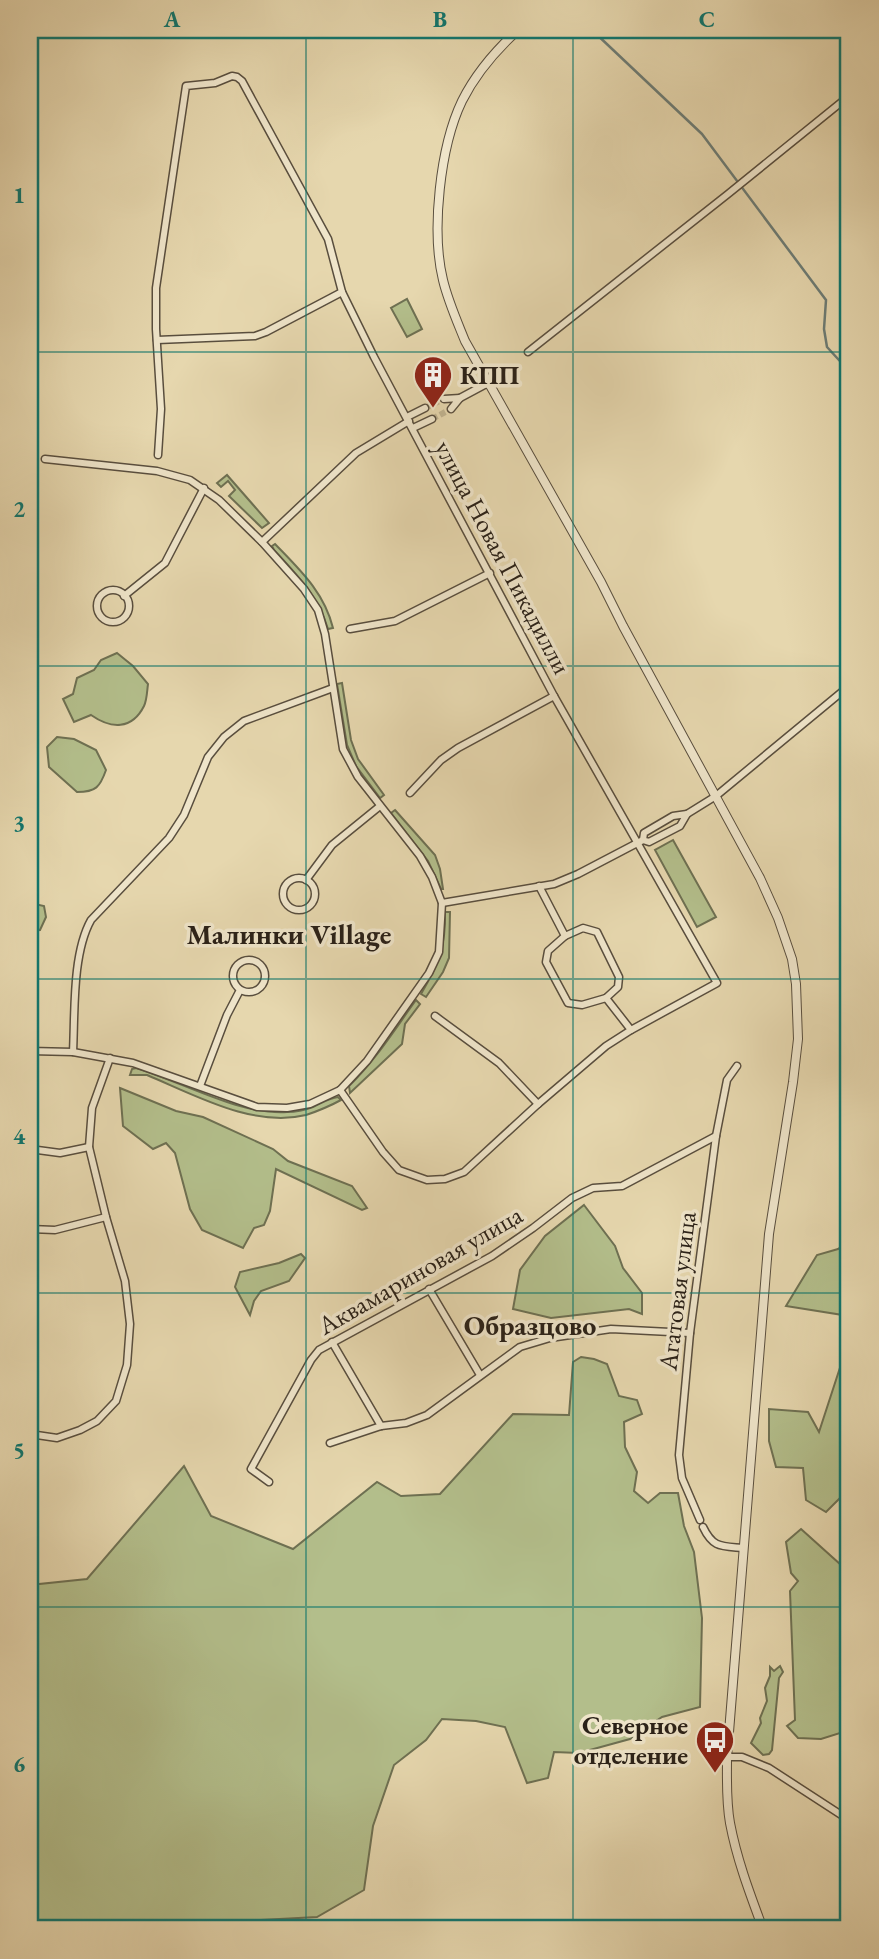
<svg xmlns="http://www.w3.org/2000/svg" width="879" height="1959" viewBox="0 0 879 1959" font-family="'EB Garamond',serif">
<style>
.green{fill:#b3be8b;stroke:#6e7052;stroke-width:2}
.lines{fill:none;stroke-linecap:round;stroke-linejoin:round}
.stream{stroke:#6d7c75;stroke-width:2.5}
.minor-tunnel{stroke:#c0b390;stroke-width:6;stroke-dasharray:6 3;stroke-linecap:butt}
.minor-casing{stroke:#594e3e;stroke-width:9}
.tertiary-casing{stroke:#594e3e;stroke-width:10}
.minor{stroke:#efe5ca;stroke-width:6}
.tertiary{stroke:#efe5ca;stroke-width:8}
.grid{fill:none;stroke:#0f766e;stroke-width:2;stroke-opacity:0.55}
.labels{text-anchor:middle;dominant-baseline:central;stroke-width:7;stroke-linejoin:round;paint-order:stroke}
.poi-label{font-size:26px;font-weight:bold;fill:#2a2118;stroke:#efe5ca;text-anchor:start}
.street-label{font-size:26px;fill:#2a2118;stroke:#efe5ca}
.neighbourhood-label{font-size:28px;font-weight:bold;fill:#2a2118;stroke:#efe5ca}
.neatline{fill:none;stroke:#0f766e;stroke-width:2.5}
.grid-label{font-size:23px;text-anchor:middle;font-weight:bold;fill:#0f766e}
</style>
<rect width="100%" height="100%" fill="#e6d7ae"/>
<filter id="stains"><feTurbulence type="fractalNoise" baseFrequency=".00286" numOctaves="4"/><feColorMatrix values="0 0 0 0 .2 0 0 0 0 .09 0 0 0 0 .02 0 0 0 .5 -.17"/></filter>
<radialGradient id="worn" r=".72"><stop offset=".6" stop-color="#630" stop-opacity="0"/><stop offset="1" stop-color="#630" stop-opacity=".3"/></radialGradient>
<!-- green -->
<g class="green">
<path d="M407,299l15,30 -15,8 -16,-29z"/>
<path d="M227,475l42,48 -7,5 -33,-32 6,-6 -7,-9 -7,6 -4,-4z"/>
<path d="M275,544c25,26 49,48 58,84l-5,1c-10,-33 -31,-54 -54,-79l-2,-4z"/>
<path d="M117,653l16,13 15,18c-1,7 -1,16 -4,22 -12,24 -33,23 -53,9l-17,7 -11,-23 10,-5 4,-16 17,-8 7,-10z"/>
<path d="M342,683l9,57 7,19 26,36 -4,3 -24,-32 -9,-21 -10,-61z"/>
<path d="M57,737l17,2 22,11 10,20c-6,17 -10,22 -29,22l-28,-25 -2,-20z"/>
<path d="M395,810l40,45 5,14 3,20h-2l-13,-28 -37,-48z"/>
<path d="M673,840l43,77 -19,10 -42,-77z"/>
<path d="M30,903l14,3 2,11 -6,13 -10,1z"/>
<path d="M445,912h5l-1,46 -6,14 -17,25 -5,-3c17,-29 25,-47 24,-82z"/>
<path d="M416,1000l4,4 -15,20 -3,20 -52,49 -1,-7c26,-25 46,-57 67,-86z"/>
<path d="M136,1068c47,14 102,47 151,44 9,0 18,-2 26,-5 9,-4 16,-9 25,-10l3,3c-11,6 -23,11 -35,15 -53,13 -111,-20 -159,-40h-17l2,-6z"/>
<path d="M120,1088l56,23 27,6 70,32 15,12 64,25 15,22 -5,2 -86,-41 -6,42 -6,14 -10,3 -11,20 -41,-18 -12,-21 -15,-56 -9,-10 -13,6 -30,-23z"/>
<path d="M584,1205l31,41 8,22 19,25v21l-13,-5 -78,9 -38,-9 7,-39 25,-34z"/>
<path d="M849,1241v75l-63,-10 31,-51 21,-6z"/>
<path d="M301,1254l4,4 -16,23 -28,10 -7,10 -4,14 -15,-28 5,-15 39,-9z"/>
<path d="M849,1340v149l-23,23 -20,-12 -3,-32 -27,-1 -7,-26v-32l39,3 11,20z"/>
<path d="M581,1357l13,2 13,5 12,32 18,4 5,14 -18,8 1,25 12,25 -3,19 14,12 12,-10h18l6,33 10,26 8,66 -2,89 -38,10 -32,22 -51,14 -25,-1 -6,26 -21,5 -22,-56 -29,-6 -34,-2 -16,21 -32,25 -21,61 -9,64 -47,27 -55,3 4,9h-236v-344l57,-6 97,-113 27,50 82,33 84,-67 24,14 39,-2 73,-80 56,1 4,-53z"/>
<path d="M801,1529l40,36 8,11v222l-3,-1 -3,-65 -22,7 -23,-1 -11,-12 8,-6 -5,-129 8,-10 -7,-8 -5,-31z"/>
<path d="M780,1666l3,6 -4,6 -7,72 -3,4 -6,1 -12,-12 10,-20 -1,-5 7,-17 -2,-13 5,-12v-9l4,4z"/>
</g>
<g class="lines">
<!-- stream -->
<path class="stream" d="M592,30l110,104 124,166 -2,29 3,18 22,24"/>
<!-- minor-tunnel -->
<g class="minor-tunnel">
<path d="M425,408l19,-9"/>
<path d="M432,419l19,-10"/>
</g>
<!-- minor casing -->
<g class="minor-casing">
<g id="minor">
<path d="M157,340l98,-4 11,-4 76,-40"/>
<path d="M528,352l200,-158 121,-98"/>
<path d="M460,398l28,-15"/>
<path d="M444,399l16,-1 -9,11"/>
<path d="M407,417l18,-9"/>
<path d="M413,428l19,-9"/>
<path d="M158,455l3,-46 -5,-80v-41l30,-202 29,-3 17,-7 5,1 5,4 86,158 14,53 32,65 180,339 163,287 -86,47 -25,16 -68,58 -74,68 -19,7 -18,1 -28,-10 -16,-18 -43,-62"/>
<path d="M262,542l94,-89 53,-32"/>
<circle cx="113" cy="606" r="16"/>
<path d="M124,596l41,-33 39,-75"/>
<path d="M350,629l45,-8 95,-48"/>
<path d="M410,793l31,-33 17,-12 96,-52"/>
<path d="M687,814l29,-18 133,-110"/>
<path d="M687,814l-7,12 -31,16 -6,-2 1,-7 29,-17z"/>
<circle cx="299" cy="894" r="16"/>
<path d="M306,880l26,-35 48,-39"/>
<path d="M539,886l26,50 18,-8 14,4 22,45 -1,10 -12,11 25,32"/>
<path d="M442,903l112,-19 24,-10 65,-34"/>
<path d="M565,936l-17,15 -2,11 22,41 14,2 24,-7"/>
<circle cx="249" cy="976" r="16"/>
<path d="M435,1016l64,47 39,41"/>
<path d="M30,1051l43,1 60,11 124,44 30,1 23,-4 30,-14 27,-29 62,-88 10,-21 3,-49 -10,-26 -12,-21 -62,-79 -15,-28 -18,-115 -7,-24 -14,-21 -42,-47 -43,-42 -29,-20 -33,-9 -112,-12"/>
<path d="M73,1052c2,-39 -1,-98 18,-132l78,-82 15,-23 24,-58 16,-20 20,-16 89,-33"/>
<path d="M200,1086l27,-71 13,-25"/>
<path d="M30,1149l30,4 29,-6"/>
<path d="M30,1229l25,1 51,-13"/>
<path d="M429,1289l51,86"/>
<path d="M332,1342l49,84"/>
<path d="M30,1434l27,4 23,-8 17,-9 19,-20 11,-36 3,-41 -5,-43 -19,-64 -17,-70 3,-39 18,-50"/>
<path d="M330,1443l51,-17 25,-3 21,-8 93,-68 30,-9 61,-9 79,4"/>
<path d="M269,1482l-18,-13 60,-109 8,-10 173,-94 41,-28 39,-30 21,-10 29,-2 94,-50"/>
<path d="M700,1520l-18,-42 -3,-23 11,-122 26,-197 11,-56 10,-14"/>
<path d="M703,1527c10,21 18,19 40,21"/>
<path d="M727,1757h15l27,11 80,52"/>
</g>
</g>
<!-- tertiary casing -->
<g class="tertiary-casing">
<path id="tertiary" d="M518,30c-23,21 -42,43 -56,71 -22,46 -31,130 -19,179 5,21 14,41 22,61l136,241 22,44 137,252 18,40 14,41 4,25 2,55 -5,43 -24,152 -42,523c0,22 -1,44 3,66 7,37 20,71 33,106"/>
</g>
<!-- minor -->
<use href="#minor" class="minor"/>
<!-- tertiary -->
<use href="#tertiary" class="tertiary"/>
</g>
<!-- grid -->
<path class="grid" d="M306,30v1899M573,30v1899M30,352h819M30,666h819M30,979h819M30,1293h819M30,1607h819"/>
<!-- icons -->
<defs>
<g id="building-pin" transform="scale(2.0125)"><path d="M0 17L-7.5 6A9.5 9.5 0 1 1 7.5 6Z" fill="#8f2418" stroke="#efe5ca"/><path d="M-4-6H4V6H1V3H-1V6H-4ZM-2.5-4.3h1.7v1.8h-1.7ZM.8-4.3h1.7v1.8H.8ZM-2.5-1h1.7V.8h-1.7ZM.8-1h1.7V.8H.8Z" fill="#fff"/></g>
<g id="bus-pin" transform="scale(2.0125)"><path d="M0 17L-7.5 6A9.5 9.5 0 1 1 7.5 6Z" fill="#8f2418" stroke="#efe5ca"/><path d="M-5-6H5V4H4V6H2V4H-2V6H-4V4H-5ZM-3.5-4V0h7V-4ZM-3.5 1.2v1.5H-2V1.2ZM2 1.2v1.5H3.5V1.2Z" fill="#fff"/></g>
</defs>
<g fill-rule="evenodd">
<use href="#building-pin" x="433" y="375"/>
<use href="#bus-pin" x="715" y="1740"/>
</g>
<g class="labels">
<!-- poi labels -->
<g class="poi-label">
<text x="460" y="375">КПП</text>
<text x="688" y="1725" text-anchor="end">Северное<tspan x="688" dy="30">отделение</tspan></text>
</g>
<!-- street labels -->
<g class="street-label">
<text transform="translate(503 557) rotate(62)">улица Новая Пикадилли</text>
<text transform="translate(420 1270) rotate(-30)">Аквамариновая улица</text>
<text transform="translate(677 1291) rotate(-83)">Агатовая улица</text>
</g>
<!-- neighbourhood labels -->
<g class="neighbourhood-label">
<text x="289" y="934">Малинки Village</text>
<text x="530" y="1325">Образцово</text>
</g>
</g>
<!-- margin -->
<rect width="879" height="1959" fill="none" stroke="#e6d7ae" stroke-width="77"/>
<rect x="38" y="38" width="802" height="1882" class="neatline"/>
<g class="grid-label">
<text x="172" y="27">A</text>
<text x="440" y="27">B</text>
<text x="707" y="27">C</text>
<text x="19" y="203">1</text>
<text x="19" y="517">2</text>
<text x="19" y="831">3</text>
<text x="19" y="1144">4</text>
<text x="19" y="1458">5</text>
<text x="19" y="1772">6</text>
</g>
<rect width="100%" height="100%" filter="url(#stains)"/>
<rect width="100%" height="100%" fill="url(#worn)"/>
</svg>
